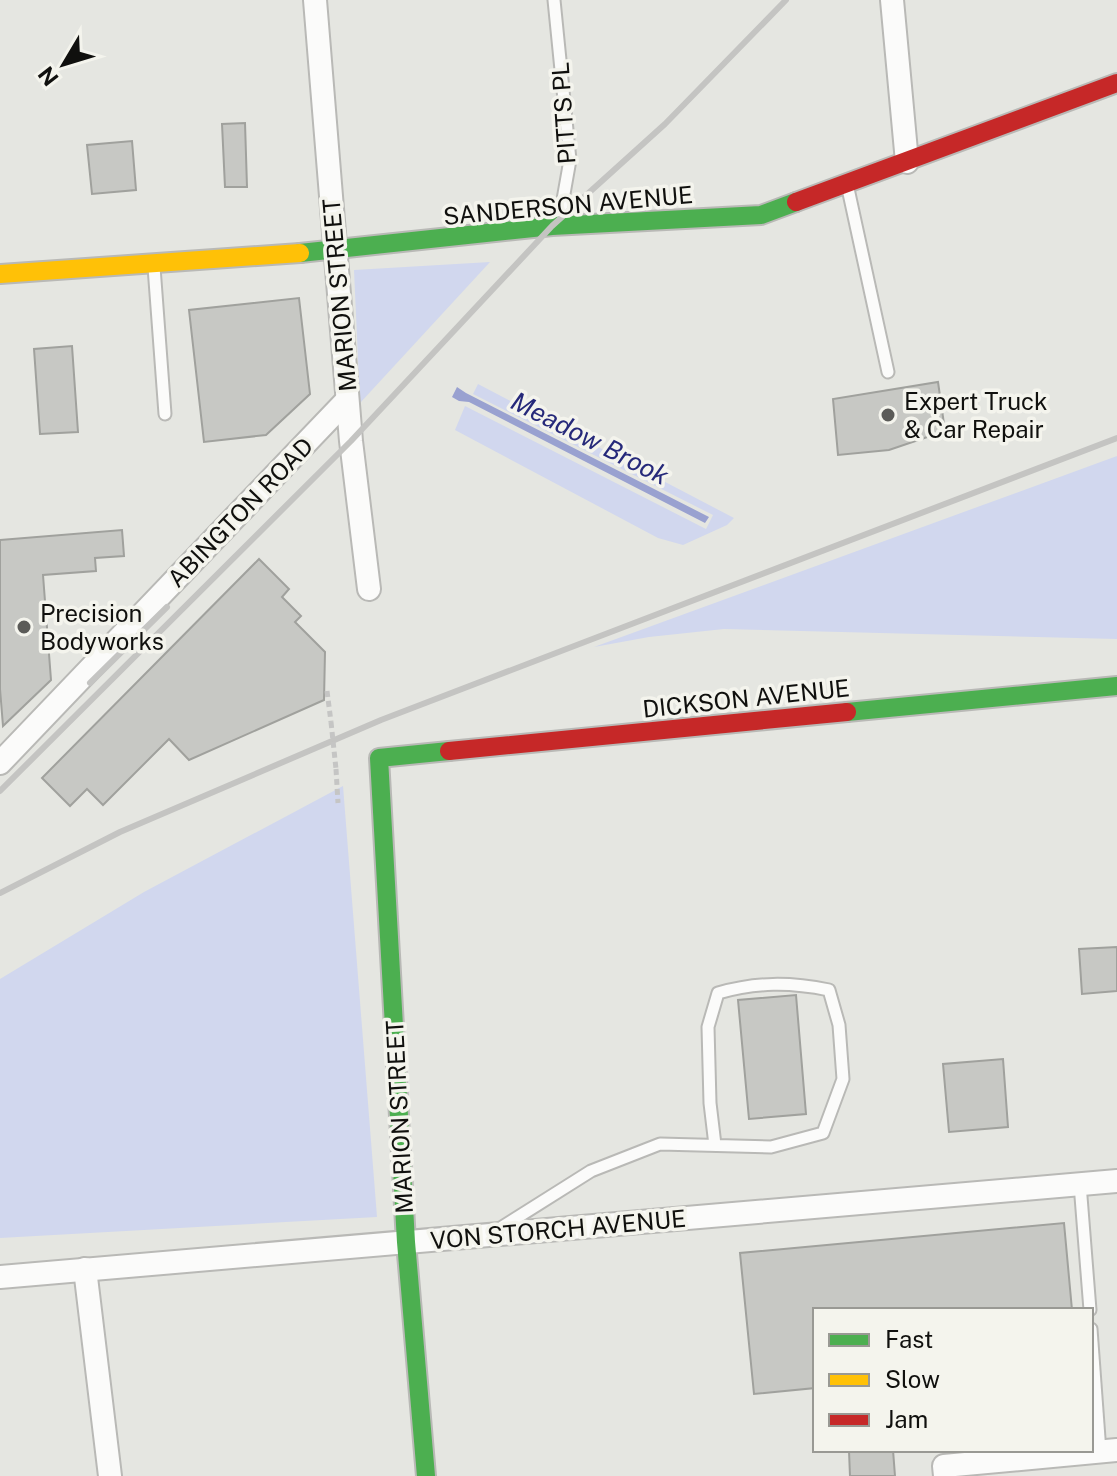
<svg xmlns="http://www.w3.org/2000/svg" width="1117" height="1476" viewBox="0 0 1117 1476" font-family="'Public Sans',sans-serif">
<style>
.green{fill:#d1d7ee}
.water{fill:#99a1d0}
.building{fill:#c7c8c4;stroke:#a0a19d;stroke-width:2}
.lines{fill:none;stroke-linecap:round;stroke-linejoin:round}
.lane-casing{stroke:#b9b9b6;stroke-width:15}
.street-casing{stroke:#b9b9b6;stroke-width:26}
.fast-casing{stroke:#b9b9b6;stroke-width:22}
.slow-casing{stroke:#b9b9b6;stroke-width:22}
.jam-casing{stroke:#b9b9b6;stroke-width:22}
.path{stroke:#c5c5c4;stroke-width:5;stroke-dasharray:6 4;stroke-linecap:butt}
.lane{stroke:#fbfbfa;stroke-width:11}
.street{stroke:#fbfbfa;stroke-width:22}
.fast{stroke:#4caf50;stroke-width:18}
.slow{stroke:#ffc107;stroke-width:18}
.jam{stroke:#c62828;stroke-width:18}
.rail{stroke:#c4c4c2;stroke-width:6}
.path-bridge{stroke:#c5c5c4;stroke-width:5;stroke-dasharray:6 4;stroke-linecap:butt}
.poi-dot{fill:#5b5b58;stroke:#f4f4ed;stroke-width:3}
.labels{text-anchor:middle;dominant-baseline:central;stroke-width:7;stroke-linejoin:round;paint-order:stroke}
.street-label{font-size:24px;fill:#10100e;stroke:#f4f4ed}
.poi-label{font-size:24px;fill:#10100e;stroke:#f4f4ed;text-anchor:start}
.water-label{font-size:26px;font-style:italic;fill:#26297a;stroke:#f4f4ed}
</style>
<rect width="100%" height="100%" fill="#e5e6e1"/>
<!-- green -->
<g class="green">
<path d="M490,262l-130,141 -6,-133z"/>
<path d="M478,384l256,134 -7,7 -44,20 -25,-7 -203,-108 10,-24 241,123 7,-14 -240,-121z"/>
<path d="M1117,456v183l-393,-10 -75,8 -55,10z"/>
<path d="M343,786l34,431 -377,21v-259l144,-87z"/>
</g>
<!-- water -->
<path class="water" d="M457,387l9,6 243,124 -4,6 -236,-121 -10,-1 -7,-4z"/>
<!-- building -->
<g class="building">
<path d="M245,123l2,64h-22l-3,-63z"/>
<path d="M132,141l4,49 -44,4 -5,-49z"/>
<path d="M299,298l11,96 -44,41 -62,7 -15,-132z"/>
<path d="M72,346l6,86 -38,2 -6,-85z"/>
<path d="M938,382l7,49 -56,19 -51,5 -5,-56z"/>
<path d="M122,530l2,26 -29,2 1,13 -53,4 8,105 -48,46 -3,-37v-149z"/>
<path d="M259,559l30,30 -7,8 19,19 -6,6 30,30 -1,48 -135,60 -20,-21 -66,66 -16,-16 -17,17 -28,-28z"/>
<path d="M1117,947v44l-35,3 -3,-45z"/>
<path d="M796,995l10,119 -57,5 -11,-119z"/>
<path d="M1003,1059l5,68 -59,5 -6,-68z"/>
<path d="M1064,1223l8,87h-257v78l-61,6 -14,-141z"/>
<path d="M868,1450h25l2,26h-45l-1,-25z"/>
</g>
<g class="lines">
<!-- lane casing -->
<g class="lane-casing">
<g id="lane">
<path d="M554,0l16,160 -11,62"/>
<path d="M847,184l41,188"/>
<path d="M154,267l11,147"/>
<path d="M1080,1184l10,126"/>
<path d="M499,1229l92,-58 69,-27 111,3 52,-14 20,-54 -4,-54 -10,-35c-39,-8 -73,-8 -111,3l-10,34 2,76 5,42"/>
<path d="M1091,1329l9,123"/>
</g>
</g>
<!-- street casing -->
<g class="street-casing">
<g id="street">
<path d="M315,0l36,441 18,148"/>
<path d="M892,0l15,162"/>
<path d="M0,763l347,-363"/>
<path d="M85,1269l25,207"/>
<path d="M0,1277l1117,-96"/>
<path d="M945,1476l-1,-10 173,-16"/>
</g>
</g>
<!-- fast casing -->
<g class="fast-casing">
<g id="fast">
<path d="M300,253l252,-27 209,-11 35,-13"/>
<path d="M847,712l270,-26"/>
<path d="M426,1476l-20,-234 -27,-484 70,-7"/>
</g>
</g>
<!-- slow casing -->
<g class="slow-casing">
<path id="slow" d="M0,274l300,-21"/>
</g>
<!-- jam casing -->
<g class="jam-casing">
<g id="jam">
<path d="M796,202l321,-119"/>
<path d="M449,751l398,-39"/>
</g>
</g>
<!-- path -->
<g class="path">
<path d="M327,691l4,31"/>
<path d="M336,769l2,34"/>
</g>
<!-- lane -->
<use href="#lane" class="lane"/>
<!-- street -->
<use href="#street" class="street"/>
<!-- fast -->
<use href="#fast" class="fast"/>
<!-- slow -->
<use href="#slow" class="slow"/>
<!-- jam -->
<use href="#jam" class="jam"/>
<!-- rail -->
<g class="rail">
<path d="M90,683l77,-76"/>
<path d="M0,791l351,-350 201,-215 113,-102 121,-124"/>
<path d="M0,893l120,-61 261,-112 736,-282"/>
</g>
<!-- path-bridge -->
<path class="path-bridge" d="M331,722l5,47"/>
</g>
<!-- markers -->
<g class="poi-dot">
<circle cx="888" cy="415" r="8"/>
<circle cx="24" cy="627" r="8"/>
</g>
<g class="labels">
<!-- street labels -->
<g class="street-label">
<text transform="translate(563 113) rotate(-94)">PITTS PL</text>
<text transform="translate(568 205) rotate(-5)">SANDERSON AVENUE</text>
<text transform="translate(339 295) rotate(-95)">MARION STREET</text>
<text transform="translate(240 512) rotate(-46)">ABINGTON ROAD</text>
<text transform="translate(746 698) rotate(-6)">DICKSON AVENUE</text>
<text transform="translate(399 1117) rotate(-93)">MARION STREET</text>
<text transform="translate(558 1229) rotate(-5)">VON STORCH AVENUE</text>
</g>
<!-- poi labels -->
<g class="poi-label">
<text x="904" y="401">Expert Truck<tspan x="904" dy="28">&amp; Car Repair</tspan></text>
<text x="40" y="613">Precision<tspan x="40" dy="28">Bodyworks</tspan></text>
</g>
<!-- water labels -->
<g class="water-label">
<text transform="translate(590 438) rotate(27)">Meadow Brook</text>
</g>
</g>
<!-- legend -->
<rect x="813" y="1308" width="280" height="144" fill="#f4f4ed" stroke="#999994" stroke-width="2"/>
<rect x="829" y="1334" width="40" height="12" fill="#4caf50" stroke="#999994" stroke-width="2"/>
<text x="885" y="1348" font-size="24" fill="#10100e">Fast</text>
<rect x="829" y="1374" width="40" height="12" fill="#ffc107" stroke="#999994" stroke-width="2"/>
<text x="885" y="1388" font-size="24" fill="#10100e">Slow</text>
<rect x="829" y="1414" width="40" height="12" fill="#c62828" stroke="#999994" stroke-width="2"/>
<text x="885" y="1428" font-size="24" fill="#10100e">Jam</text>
<!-- north arrow -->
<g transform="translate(64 64) rotate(232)" stroke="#f4f4ed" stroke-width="6" paint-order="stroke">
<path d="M0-6L14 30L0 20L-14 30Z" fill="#10100e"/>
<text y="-12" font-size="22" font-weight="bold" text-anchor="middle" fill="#10100e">N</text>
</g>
</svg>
